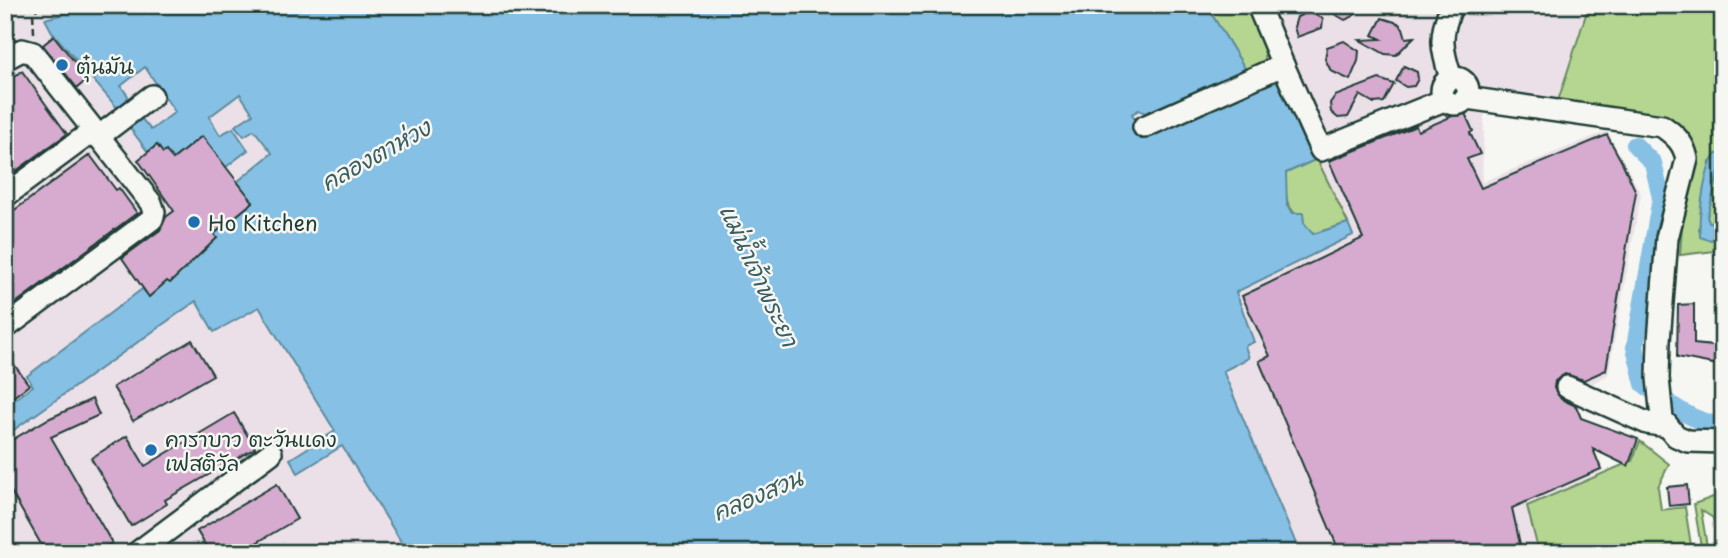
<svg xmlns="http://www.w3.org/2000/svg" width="1728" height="558" viewBox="0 0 1728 558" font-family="'Playpen Sans','Playpen Sans Thai',sans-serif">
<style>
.built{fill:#ece0e8}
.green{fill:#b4d690;stroke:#6a8a62;stroke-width:2}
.water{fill:#86c0e5;stroke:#5d8c9e;stroke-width:2}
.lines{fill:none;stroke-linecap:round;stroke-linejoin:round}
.canal{stroke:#86c0e5;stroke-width:18}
.building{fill:#d6abcf;stroke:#1f3d34;stroke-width:2}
.minor-casing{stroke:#1f3d34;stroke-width:26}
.path{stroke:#1f3d34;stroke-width:2.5;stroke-dasharray:7 5;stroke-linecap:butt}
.minor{stroke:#f6f6f2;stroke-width:21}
.poi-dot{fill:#1f6fb2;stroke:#f6f6f2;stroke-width:2.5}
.labels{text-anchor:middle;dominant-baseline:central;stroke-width:5;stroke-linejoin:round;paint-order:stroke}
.poi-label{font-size:21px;fill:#1f3d34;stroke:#f6f6f2;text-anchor:start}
.water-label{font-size:23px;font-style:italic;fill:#395e60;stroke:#f6f6f2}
</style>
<rect width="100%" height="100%" fill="#f6f6f2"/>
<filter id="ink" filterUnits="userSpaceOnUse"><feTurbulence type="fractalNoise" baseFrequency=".0143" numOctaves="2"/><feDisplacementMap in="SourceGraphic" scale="14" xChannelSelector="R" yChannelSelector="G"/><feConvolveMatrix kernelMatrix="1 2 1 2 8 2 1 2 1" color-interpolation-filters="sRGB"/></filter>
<g filter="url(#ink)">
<!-- built -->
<g class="built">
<path d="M5,5h70v6l-29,8 6,13 65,77 3,-23 25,-19 30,45 -24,18 -2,22 8,-7 6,8 63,14 22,-18 -15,-21 -12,7 -13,-19 32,-22 14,20 -18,12 17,3 19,24 -19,49 -38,32 2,4 -68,59 -8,-8 -114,87 6,10 -28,20z"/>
<path d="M1253,5h336l-32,99 -72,-11 -3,89 125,-51 34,63 -33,181 -35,19 31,77 -76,35 11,47h-239l-78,-182 27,-12 -4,-13 9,-4 -18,-50 117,-58 -36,-75 -168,-22 -6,1 -11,-24 7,-4 6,3 121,-51 -2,-6 9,-5z"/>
<path d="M196,300l63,7 76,125 -45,28 9,12 43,-26 66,107h-403v-117z"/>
</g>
<!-- green -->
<g class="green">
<path d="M1206,5h47l20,46 -9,5 2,6 -20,8z"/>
<path d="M1589,5h134v148l-13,8 -11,68 10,11 14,-3v13l-43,5 2,-30 13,-67 -18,-34 -120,-20z"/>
<path d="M1317,159l31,64 -35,11c-22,-26 -30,-24 -27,-61z"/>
<path d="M1721,163h2v45l-7,15 -7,-1 -2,-5z"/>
<path d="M1640,441l29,23 -11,23 3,23 24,-3 6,38 -33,8h-119l-12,-47 105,-45z"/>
<path d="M1716,496l7,13v44h-4l-6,-35 -12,-8 7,43h-6l-8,-49z"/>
</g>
<!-- water -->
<g class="water">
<path d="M75,5h1131l40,65 -101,43 -6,-3 -7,4 11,24 6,-1 3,-8 131,-57 34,87 -31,14 1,33 6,7h10l1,10 9,11 35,-11 5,12 -117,57 18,50 -9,4 4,12 -26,13 77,182h-892l-66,-107 -44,27 -8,-14 45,-28 -76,-124 -45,25 -18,-31 -191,135v-30l28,-20 -6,-10 115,-87 7,7 68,-58 -3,-4 39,-32 -16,-20 35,-29 -18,-23 -10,6 -9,-10 18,-12 -13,-20 -31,23 11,18 13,-7 15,22 -22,17 -53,-8 -7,-7 -3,1 -6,-8 -9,7 -21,-28 8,-6h6l10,12 24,-18 -30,-45 -24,19 7,10 -2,7 -8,6 -66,-77 -7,-13 30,-8z"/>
<path d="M1723,153v10l-2,1 -14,53 2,5 7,1 7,-15v29l-14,3 -9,-3c-2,-19 4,-68 16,-83z"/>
</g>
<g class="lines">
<!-- canal -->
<path class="canal" d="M1635,145l18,18 8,35 -26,149 9,37c24,19 47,38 79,42"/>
</g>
<!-- building -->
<g class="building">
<path d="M1319,5h46l-13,12 -7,3z"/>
<path d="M1310,11l13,8 -1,9 -25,9 -3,-10 3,-10z"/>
<path d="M1382,18l16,5 5,5 3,10 8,-1 -18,18 -11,-1 -25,-14 21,-1 -8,-4z"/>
<path d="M54,36l34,43 -11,9 -34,-43z"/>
<path d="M1344,41l15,10 -1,10 -8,19 -19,-9 -6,-12 2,-12z"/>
<path d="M1404,66l13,6 1,7 -4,7 -8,1 -10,-6z"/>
<path d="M22,71l45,63 -62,45v-96z"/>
<path d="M1379,79l15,5 -10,18 -10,1 -14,-8 -12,22 -10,1 -7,-6 -1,-9 5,-7z"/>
<path d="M1464,111l9,20 -3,2 10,21 -13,5 14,29 126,-53 16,29 13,28 -30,178 -22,10 -19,-6 -10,7 -1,7 7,11 15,7 5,12 57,21 -10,27 -35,-17 8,20 -89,39 10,45h-182l-81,-192 11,-5 -28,-60 121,-58 -34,-77 87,-35 2,5z"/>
<path d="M202,136l51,66 -39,32 3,4 -47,45 -3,-2 -18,16 -27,-39 38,-28 6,-13 8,-6 -36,-51 19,-15 6,8 3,-2 7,8z"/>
<path d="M90,155l26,35 3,-2 18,25 -132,98v-94z"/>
<path d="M1694,304v40l29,3v19l-46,-9 1,-52z"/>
<path d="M192,340l21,35 -80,46 -20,-34z"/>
<path d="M5,352l24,33 -24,18z"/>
<path d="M92,399l7,16 -48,22 61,106 -16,10h-50l-41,-72v-37l43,-25z"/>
<path d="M234,413l21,35 -90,52 2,4 -36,22 -40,-68 36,-22 18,30z"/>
<path d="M277,484l20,35 -58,34h-29l-13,-22z"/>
<path d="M1687,485l2,19 -20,2 -2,-19z"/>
</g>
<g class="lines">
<!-- minor casing -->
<g class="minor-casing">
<g id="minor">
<path d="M1258,5l25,60"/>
<path d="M5,59l17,-9 11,3 118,150 3,9 -2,7 -147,109"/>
<circle cx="1455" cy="91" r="13"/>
<path d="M1451,78c-10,-30 -12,-43 1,-73"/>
<path d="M1467,98l195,28c13,9 22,17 25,33l-20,79 -8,103 -1,37 4,41 14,17 12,5 35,1"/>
<path d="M1144,127l139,-62 38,85 123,-50"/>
<path d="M98,137l54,-41"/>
<path d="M5,196l88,-65"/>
<path d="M1567,387l80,36 20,3"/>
<path d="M137,553l134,-100"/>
</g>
</g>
<!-- path -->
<path class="path" d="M34,33l-1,-21 9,-7"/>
<!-- minor -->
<use href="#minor" class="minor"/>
</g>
</g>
<!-- markers -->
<g class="poi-dot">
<circle cx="62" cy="65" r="7"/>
<circle cx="194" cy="222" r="7"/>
<circle cx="151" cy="450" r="7"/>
</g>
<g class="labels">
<!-- poi labels -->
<g class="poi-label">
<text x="76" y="65">ตุ๋นมัน</text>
<text x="208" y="222">Ho Kitchen</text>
<text x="165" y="438">คาราบาว ตะวันแดง<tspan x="165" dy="24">เฟสติวัล</tspan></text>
</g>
<!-- water labels -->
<g class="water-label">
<text transform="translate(375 154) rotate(-29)">คลองตาห่วง</text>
<text transform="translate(760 275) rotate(65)">แม่น้ำเจ้าพระยา</text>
<text transform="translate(757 494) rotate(-23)">คลองสวน</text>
</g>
</g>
<!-- margin -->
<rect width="1728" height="558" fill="none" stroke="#f6f6f2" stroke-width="28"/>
<rect x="14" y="14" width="1700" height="530" fill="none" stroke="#1f3d34" stroke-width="2.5" filter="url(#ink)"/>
</svg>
